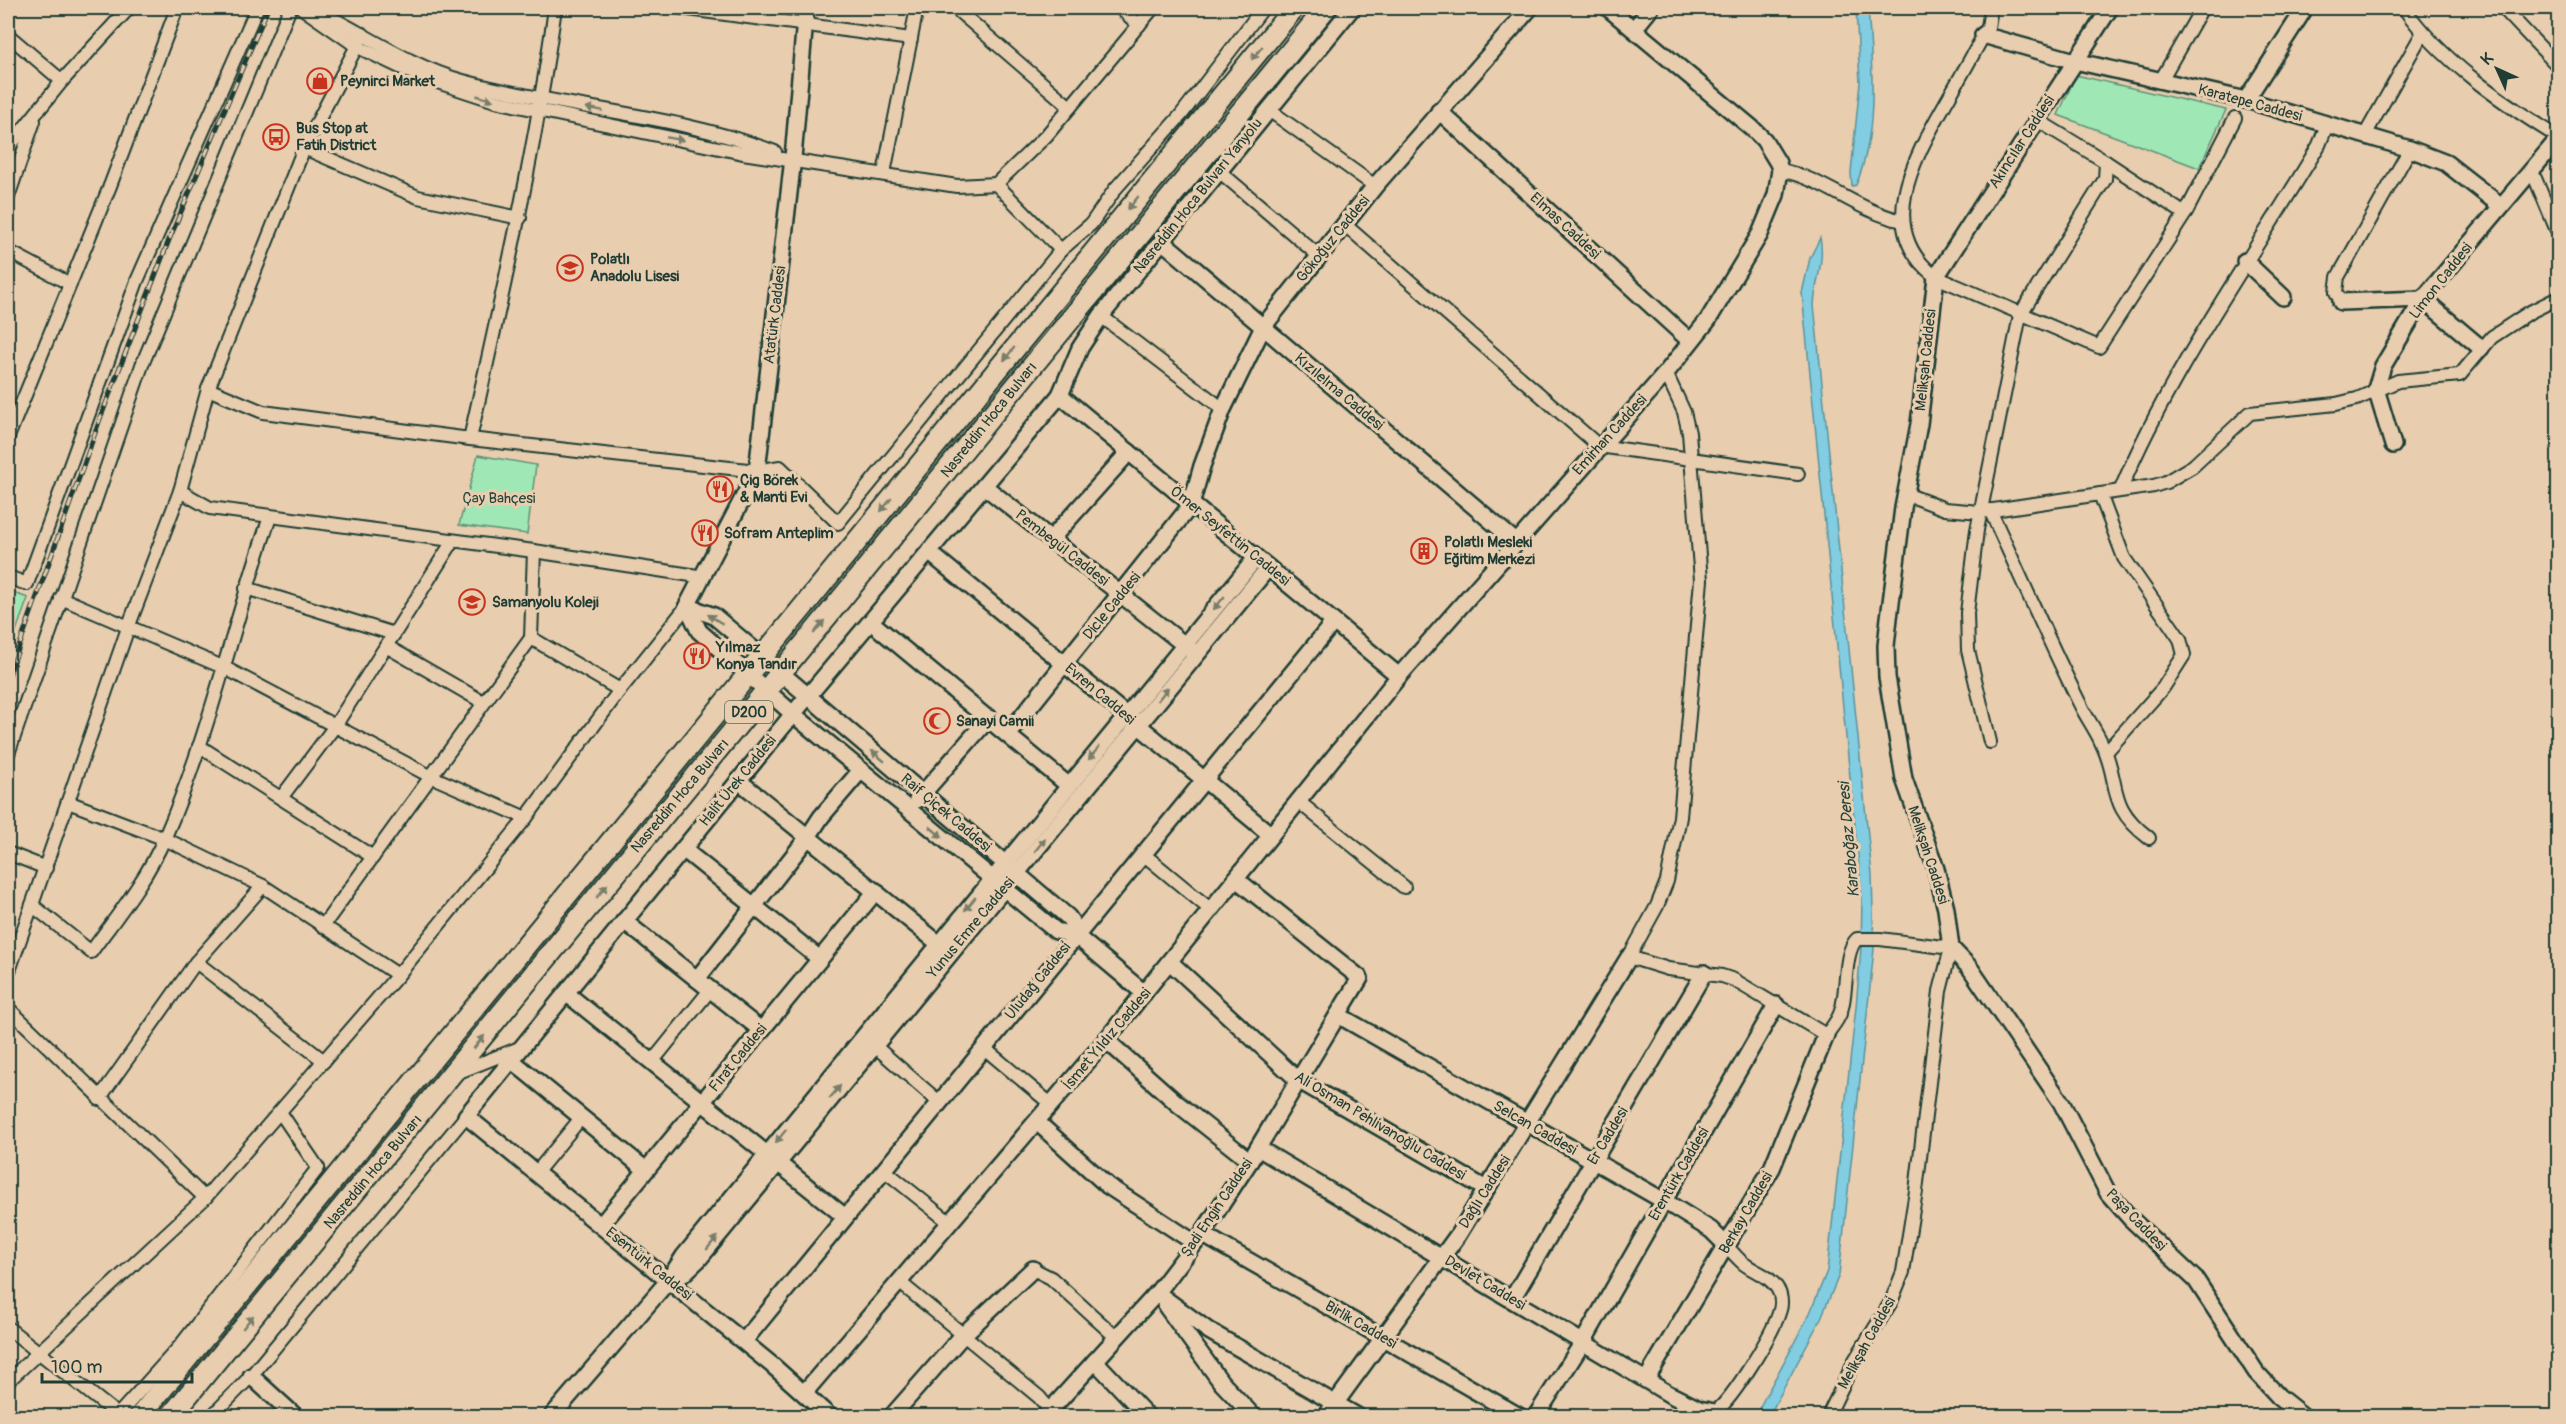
<svg xmlns="http://www.w3.org/2000/svg" width="2566" height="1424" viewBox="0 0 2566 1424" font-family="Pangolin,sans-serif">
<style>
.green{fill:#9fe8b6;stroke:#5f9275;stroke-width:1.5}
.water{fill:#82cde2;stroke:#5a939c;stroke-width:1.5}
.lines{fill:none;stroke-linecap:round;stroke-linejoin:round}
.minor-casing{stroke:#1f3d34;stroke-width:16}
.tertiary-casing{stroke:#1f3d34;stroke-width:20}
.trunk-casing{stroke:#1f3d34;stroke-width:24}
.minor{stroke:#e8cdaf;stroke-width:12}
.tertiary{stroke:#e8cdaf;stroke-width:15}
.trunk{stroke:#e8cdaf;stroke-width:20}
.rail-casing{stroke:#1f3d34;stroke-width:5}
.rail{stroke:#e8cdaf;stroke-width:3;stroke-dasharray:9;stroke-linecap:butt}
.oneway{fill:#797e6b}
.labels{text-anchor:middle;dominant-baseline:central;stroke-width:6;stroke-linejoin:round;paint-order:stroke}
.shield{fill:#e8cdaf;stroke:#5b6859;stroke-width:1.5}
.shield-label{font-size:14px;font-weight:bold;fill:#1f3d34}
.poi-label{font-size:15px;font-weight:bold;fill:#1f3d34;stroke:#e8cdaf;text-anchor:start}
.street-label{font-size:15px;fill:#1f3d34;stroke:#e8cdaf}
.park-label{font-size:15px;fill:#25463a;stroke:#e8cdaf}
.water-label{font-size:16px;font-style:italic;fill:#24443d;stroke:#e8cdaf}
</style>
<rect width="100%" height="100%" fill="#e8cdaf"/>
<filter id="ink" filterUnits="userSpaceOnUse"><feTurbulence type="fractalNoise" baseFrequency=".0167" numOctaves="2"/><feDisplacementMap in="SourceGraphic" scale="12" xChannelSelector="R" yChannelSelector="G"/><feConvolveMatrix kernelMatrix="1 2 1 2 8 2 1 2 1" color-interpolation-filters="sRGB"/></filter>
<g filter="url(#ink)">
<!-- green -->
<g class="green">
<path d="M2076,75l150,35 -27,58 -141,-53z"/>
<path d="M478,455l58,10 -9,69 -68,-9z"/>
<path d="M8,591l20,7 -20,55z"/>
</g>
<!-- water -->
<g class="water">
<path d="M1856,8h12c4,57 11,123 -12,177l-4,1 -1,-13 9,-91z"/>
<path d="M1820,238c5,23 -5,44 -6,67l58,570 2,74 -35,326 -18,43 -52,98h-14l55,-103 17,-42 29,-264 5,-59 1,-50 -60,-605 8,-35z"/>
</g>
<g class="lines">
<!-- minor casing -->
<g class="minor-casing">
<g id="minor">
<path d="M302,8l56,39 61,29 76,25 248,52 214,33 39,-2 50,-48 107,-128"/>
<path d="M312,8c50,24 97,58 151,73 103,28 213,33 312,71"/>
<path d="M681,8l230,31"/>
<path d="M955,8l115,99"/>
<path d="M1120,8l19,17"/>
<path d="M1991,8l-3,19c-14,26 -28,51 -43,77 -29,52 -73,125 -9,173l163,70 86,-133 50,-96"/>
<path d="M2404,8c37,53 99,95 154,129"/>
<path d="M2503,8l55,58"/>
<path d="M8,35l54,46"/>
<path d="M2161,80l41,-72"/>
<path d="M1269,110l106,76"/>
<path d="M2365,135l57,-101"/>
<path d="M8,148l54,-67 67,-73"/>
<path d="M304,148l114,49 102,21"/>
<path d="M2106,162l79,52"/>
<path d="M1780,170c46,9 76,41 123,51"/>
<path d="M1219,171l100,85"/>
<path d="M2532,171l26,62"/>
<path d="M884,173l33,-165"/>
<path d="M8,197l26,-76"/>
<path d="M1344,224l255,222 199,28"/>
<path d="M1061,250l30,-26 25,-36 65,-73 82,-107"/>
<path d="M8,251l62,33"/>
<path d="M2341,302l-5,-10 2,-15 72,-128"/>
<path d="M1101,316l122,93"/>
<path d="M1666,373l18,39 5,21 12,147 -21,237 -13,64 -10,25 -28,51 39,12 54,7 12,4 92,55c6,-8 12,-14 15,-24 7,-20 2,-59 16,-72h23l71,9 -11,43 -24,200 -13,81 -12,30 -36,58 -27,56"/>
<path d="M208,389l55,23 207,27 287,32 23,-4 58,56 223,-273 -65,-66"/>
<path d="M8,437l102,-251 67,-178"/>
<path d="M470,439c32,-143 65,-286 85,-431"/>
<path d="M2121,489c51,-122 131,-231 198,-344l8,-20"/>
<path d="M180,491l30,17 324,43 170,26"/>
<path d="M1906,494l39,15 35,3 174,-26 12,-4 27,-16 57,-53 86,-9 21,-5 41,-18 62,-6 32,-38 38,-25 28,-14"/>
<path d="M2100,494l24,64 56,81 4,16 -21,33 -57,64"/>
<path d="M1990,510c31,67 60,135 93,200 6,11 13,21 18,32 21,41 3,62 48,96"/>
<path d="M8,577l19,7 110,-303 120,-273"/>
<path d="M246,588l148,46 -8,12 97,56"/>
<path d="M61,598l164,70 205,108 96,42"/>
<path d="M394,634l59,-93"/>
<path d="M531,638l89,52"/>
<path d="M1990,742l-22,-92 -1,-37 10,-83 43,-215 85,-136 1,-17 -69,-42"/>
<path d="M199,746l174,111"/>
<path d="M8,754l134,-389 148,-357"/>
<path d="M281,798l54,-72 51,-80"/>
<path d="M68,802l97,37 98,47 135,89"/>
<path d="M1299,802l105,85"/>
<path d="M8,853l38,15"/>
<path d="M1142,853l69,57"/>
<path d="M32,905l59,47c26,-36 56,-73 74,-115 45,-103 68,-214 105,-320"/>
<path d="M323,926l208,-288 3,-87"/>
<path d="M196,962l128,99"/>
<path d="M8,974l121,-349 51,-134 28,-102 96,-241 59,-114"/>
<path d="M8,1008l197,190"/>
<path d="M869,1041l69,60"/>
<path d="M984,1048l68,57"/>
<path d="M652,1062l58,-72"/>
<path d="M454,1074l68,-27"/>
<path d="M99,1099l97,-137 67,-76"/>
<path d="M884,1170l65,52"/>
<path d="M536,1173l45,-55"/>
<path d="M1033,1269l18,9 66,60"/>
<path d="M898,1281l141,116 11,13"/>
<path d="M8,1328l110,87"/>
<path d="M8,1381l197,-183 193,-223 128,-157 94,-128 67,-84"/>
<path d="M1715,1412c18,-13 59,-80 65,-102 2,-7 1,-16 -3,-22 -8,-13 -23,-16 -34,-25 -6,-5 -11,-11 -16,-17"/>
<path d="M117,1416l64,-71 137,-177 -38,-56"/>
<path d="M212,1416l39,-40 215,-260"/>
</g>
</g>
<!-- tertiary casing -->
<g class="tertiary-casing">
<g id="tertiary">
<path d="M2110,8l-174,269 -17,147 -16,84 -14,110 -3,28 1,31 17,102 32,90 10,40 5,39 19,20 91,134 47,91 23,26 65,61 60,92 23,25 24,19"/>
<path d="M1634,29l17,-21"/>
<path d="M1983,35l92,26 171,39 164,49 36,14 55,43"/>
<path d="M2246,100l59,-92"/>
<path d="M1439,111l251,230"/>
<path d="M1162,241l354,301"/>
<path d="M2245,261l38,36"/>
<path d="M2341,302l82,-3 58,49"/>
<path d="M1060,395l339,281"/>
<path d="M2393,445l-17,-56 7,-23 40,-67 135,-160"/>
<path d="M984,486l207,164"/>
<path d="M1051,539l78,-87"/>
<path d="M930,553l341,282"/>
<path d="M687,606l70,-135 36,-313 13,-150"/>
<path d="M687,606l27,10 354,301 5,7 2,11 69,58"/>
<path d="M687,606l12,25 94,83 263,217 19,4"/>
<path d="M871,622l197,163"/>
<path d="M1008,734l183,-229 11,-39 21,-57 40,-82 112,-141 155,-178"/>
<path d="M739,781l199,162"/>
<path d="M917,800l72,-82"/>
<path d="M683,849l137,110"/>
<path d="M624,921l137,109"/>
<path d="M1170,962l128,118 188,109"/>
<path d="M697,979l111,-142 13,-20 40,-47"/>
<path d="M566,993l278,223"/>
<path d="M1338,1015l326,186 47,29 16,16"/>
<path d="M1106,1040l72,64 72,57"/>
<path d="M511,1060l135,110"/>
<path d="M1037,1122l71,64 87,57"/>
<path d="M1258,1148l411,246 30,15 16,3"/>
<path d="M601,1225l275,-334"/>
<path d="M1202,1234l317,182"/>
<path d="M668,1281l14,-6 17,-16 569,-691"/>
<path d="M1157,1293l52,38 148,85"/>
<path d="M1512,1299l192,-326"/>
<path d="M1166,1306l55,76 32,34"/>
<path d="M744,1341l589,-718"/>
<path d="M1095,1361l52,55"/>
<path d="M251,1376l44,40"/>
<path d="M1646,1380l126,-212 54,-133"/>
<path d="M804,1393l302,-353 293,-364 267,-303 42,-53 52,-86 16,-39 4,-25 -2,-7 -14,-23 -12,-12 -144,-120"/>
<path d="M552,1416l116,-135 16,-25 572,-698"/>
<path d="M829,1416l-57,-51 -306,-249 327,-402 267,-319 20,-47 21,-32 251,-308"/>
<path d="M892,1416l71,-81 70,-66"/>
<path d="M1045,1416l112,-123 45,-59 48,-73 110,-183 -124,-99"/>
<path d="M1326,1416l132,-181 171,-278"/>
<path d="M1536,1416l47,-74 193,-337"/>
</g>
</g>
<!-- trunk casing -->
<g class="trunk-casing">
<g id="trunk">
<path d="M140,1416l1154,-1408"/>
<path d="M171,1416l1155,-1408"/>
</g>
</g>
<!-- minor -->
<use href="#minor" class="minor"/>
<!-- tertiary -->
<use href="#tertiary" class="tertiary"/>
<!-- trunk -->
<use href="#trunk" class="trunk"/>
<!-- rail casing -->
<g class="rail-casing">
<path id="rail" d="M8,678l92,-259 69,-179 99,-232"/>
</g>
<!-- rail -->
<use href="#rail" class="rail"/>
</g>
<!-- one-way arrows -->
<defs><path id="oneway-solid" d="M-6-.8H1V-3.2L6.5 0L1 3.2V.8H-6Z" transform="scale(1.5)"/></defs>
<g class="oneway">
<use href="#oneway-solid" transform="translate(1257 53) rotate(129)"/>
<use href="#oneway-solid" transform="translate(485 98) rotate(16)"/>
<use href="#oneway-solid" transform="translate(594 109) rotate(-169)"/>
<use href="#oneway-solid" transform="translate(675 139) rotate(11)"/>
<use href="#oneway-solid" transform="translate(1133 203) rotate(129)"/>
<use href="#oneway-solid" transform="translate(1009 354) rotate(129)"/>
<use href="#oneway-solid" transform="translate(886 505) rotate(129)"/>
<use href="#oneway-solid" transform="translate(1219 603) rotate(130)"/>
<use href="#oneway-solid" transform="translate(715 619) rotate(-148)"/>
<use href="#oneway-solid" transform="translate(819 627) rotate(-51)"/>
<use href="#oneway-solid" transform="translate(1163 694) rotate(-51)"/>
<use href="#oneway-solid" transform="translate(1094 753) rotate(130)"/>
<use href="#oneway-solid" transform="translate(878 756) rotate(-140)"/>
<use href="#oneway-solid" transform="translate(936 832) rotate(40)"/>
<use href="#oneway-solid" transform="translate(1040 845) rotate(-51)"/>
<use href="#oneway-solid" transform="translate(602 891) rotate(-51)"/>
<use href="#oneway-solid" transform="translate(970 904) rotate(129)"/>
<use href="#oneway-solid" transform="translate(479 1042) rotate(-51)"/>
<use href="#oneway-solid" transform="translate(835 1092) rotate(-50)"/>
<use href="#oneway-solid" transform="translate(781 1136) rotate(129)"/>
<use href="#oneway-solid" transform="translate(712 1243) rotate(-51)"/>
<use href="#oneway-solid" transform="translate(248 1322) rotate(-51)"/>
</g>
</g>
<!-- icons -->
<defs>
<g id="shop-ring" transform="scale(1.35)"><circle r="9.5" fill="#e8cdaf" stroke="#c8321e" stroke-width="1.5"/><path d="M-5-2.5h2.3a2.7 3.5 0 0 1 5.4 0H5L5.5 6h-11ZM-1.5-2.5h3a1.5 2.3 0 0 0-3 0Z" fill="#c8321e"/></g>
<g id="bus-ring" transform="scale(1.35)"><circle r="9.5" fill="#e8cdaf" stroke="#c8321e" stroke-width="1.5"/><path d="M-5-6H5V4H4V6H2V4H-2V6H-4V4H-5ZM-3.5-4V0h7V-4ZM-3.5 1.2v1.5H-2V1.2ZM2 1.2v1.5H3.5V1.2Z" fill="#c8321e"/></g>
<g id="school-ring" transform="scale(1.35)"><circle r="9.5" fill="#e8cdaf" stroke="#c8321e" stroke-width="1.5"/><path d="M0-5L7-2L0 1L-7-2ZM-4 1L0 2.5L4 1V4Q0 6-4 4Z" fill="#c8321e"/></g>
<g id="restaurant-ring" transform="scale(1.35)"><circle r="9.5" fill="#e8cdaf" stroke="#c8321e" stroke-width="1.5"/><path d="M-5-6h1v4h1v-4h1v4h1v-4h1v5L-1.5 .5V6h-2V.5L-5-1ZM5-6V6H3V1.5H1.5Q1.5-4 5-6Z" fill="#c8321e"/></g>
<g id="building-ring" transform="scale(1.35)"><circle r="9.5" fill="#e8cdaf" stroke="#c8321e" stroke-width="1.5"/><path d="M-4-6H4V6H1V3H-1V6H-4ZM-2.5-4.3h1.7v1.8h-1.7ZM.8-4.3h1.7v1.8H.8ZM-2.5-1h1.7V.8h-1.7ZM.8-1h1.7V.8H.8Z" fill="#c8321e"/></g>
<g id="mosque-ring" transform="scale(1.35)"><circle r="9.5" fill="#e8cdaf" stroke="#c8321e" stroke-width="1.5"/><path d="M3.5-4.9A6 6 0 1 0 3.5 4.9A5 5 0 1 1 3.5-4.9Z" fill="#c8321e"/></g>
</defs>
<g fill-rule="evenodd">
<use href="#shop-ring" x="320" y="81"/>
<use href="#bus-ring" x="276" y="137"/>
<use href="#school-ring" x="570" y="268"/>
<use href="#restaurant-ring" x="720" y="489"/>
<use href="#restaurant-ring" x="705" y="533"/>
<use href="#building-ring" x="1424" y="551"/>
<use href="#school-ring" x="472" y="602"/>
<use href="#restaurant-ring" x="697" y="656"/>
<use href="#mosque-ring" x="937" y="721"/>
</g>
<g class="labels">
<!-- shield labels -->
<rect class="shield" x="725" y="701" width="48" height="22" rx="4.5"/>
<g class="shield-label">
<text x="749" y="712">D200</text>
</g>
<!-- poi labels -->
<g class="poi-label">
<text x="340" y="81">Peynirci Market</text>
<text x="296" y="128">Bus Stop at<tspan x="296" dy="17">Fatih District</tspan></text>
<text x="590" y="259">Polatlı<tspan x="590" dy="17">Anadolu Lisesi</tspan></text>
<text x="740" y="480">Çig Börek<tspan x="740" dy="17">&amp; Manti Evi</tspan></text>
<text x="724" y="533">Sofram Anteplim</text>
<text x="1444" y="542">Polatlı Mesleki<tspan x="1444" dy="17">Eğitim Merkezi</tspan></text>
<text x="492" y="602">Samanyolu Koleji</text>
<text x="716" y="647">Yılmaz<tspan x="716" dy="17">Konya Tandır</tspan></text>
<text x="956" y="721">Sanayi Camii</text>
</g>
<!-- street labels -->
<g class="street-label">
<text transform="translate(2250 103) rotate(15)">Karatepe Caddesi</text>
<text transform="translate(2022 142) rotate(-57)">Akıncılar Caddesi</text>
<text transform="translate(1198 196) rotate(-51)">Nasreddin Hoca Bulvarı Yanyolu</text>
<text transform="translate(1565 226) rotate(43)">Elmas Caddesi</text>
<text transform="translate(1333 239) rotate(-51)">Gökoğuz Caddesi</text>
<text transform="translate(2441 281) rotate(-52)">Limon Caddesi</text>
<text transform="translate(775 315) rotate(-83)">Atatürk Caddesi</text>
<text transform="translate(1926 360) rotate(-84)">Melikşah Caddesi</text>
<text transform="translate(1339 392) rotate(40)">Kızılelma Caddesi</text>
<text transform="translate(989 420) rotate(-51)">Nasreddin Hoca Bulvarı</text>
<text transform="translate(1610 435) rotate(-48)">Emirhan Caddesi</text>
<text transform="translate(1230 536) rotate(39)">Ömer Seyfettin Caddesi</text>
<text transform="translate(1062 548) rotate(38)">Pembegül Caddesi</text>
<text transform="translate(1112 606) rotate(-51)">Dicle Caddesi</text>
<text transform="translate(1100 694) rotate(40)">Evren Caddesi</text>
<text transform="translate(738 781) rotate(-51)">Halit Ürek Caddesi</text>
<text transform="translate(680 796) rotate(-50)">Nasreddin Hoca Bulvarı</text>
<text transform="translate(946 813) rotate(40)">Raif Çiçek Caddesi</text>
<text transform="translate(1928 855) rotate(72)">Melikşah Caddesi</text>
<text transform="translate(971 928) rotate(-50)">Yunus Emre Caddesi</text>
<text transform="translate(1038 981) rotate(-51)">Uludağ Caddesi</text>
<text transform="translate(1107 1039) rotate(-50)">İsmet Yıldız Caddesi</text>
<text transform="translate(738 1058) rotate(-51)">Fırat Caddesi</text>
<text transform="translate(1380 1126) rotate(31)">Ali Osman Pehlivanoğlu Caddesi</text>
<text transform="translate(1535 1128) rotate(30)">Selcan Caddesi</text>
<text transform="translate(1608 1136) rotate(-59)">Er Caddesi</text>
<text transform="translate(373 1172) rotate(-50)">Nasreddin Hoca Bulvarı</text>
<text transform="translate(1679 1174) rotate(-60)">Erentürk Caddesi</text>
<text transform="translate(1485 1192) rotate(-58)">Dağlı Caddesi</text>
<text transform="translate(1217 1208) rotate(-56)">Şadi Engin Caddesi</text>
<text transform="translate(1746 1213) rotate(-60)">Berkay Caddesi</text>
<text transform="translate(2136 1220) rotate(46)">Paşa Caddesi</text>
<text transform="translate(649 1264) rotate(39)">Esentürk Caddesi</text>
<text transform="translate(1485 1283) rotate(31)">Devlet Caddesi</text>
<text transform="translate(1361 1325) rotate(30)">Birlik Caddesi</text>
<text transform="translate(1867 1343) rotate(-61)">Melikşah Caddesi</text>
</g>
<!-- park labels -->
<g class="park-label">
<text x="499" y="498">Çay Bahçesi</text>
</g>
<!-- water labels -->
<g class="water-label">
<text transform="translate(1849 840) rotate(-95)">Karaboğaz Deresi</text>
</g>
</g>
<!-- margin -->
<rect width="2566" height="1424" fill="none" stroke="#e8cdaf" stroke-width="30"/>
<rect x="15" y="15" width="2536" height="1394" fill="none" stroke="#1f3d34" stroke-width="2" filter="url(#ink)"/>
<!-- north arrow -->
<g transform="translate(2497 69) rotate(315)" stroke="#e8cdaf" stroke-width="4.5" paint-order="stroke">
<path d="M0-4.5L10 22L0 15L-10 22Z" fill="#1f3d34"/>
<text y="-9" font-size="16" font-weight="bold" text-anchor="middle" fill="#1f3d34">K</text>
</g>
<!-- scale -->
<path d="M42 1373v9h150v-9" fill="none" stroke="#1f3d34" stroke-width="3"/>
<text x="51" y="1373" font-size="18" fill="#1f3d34" stroke="#e8cdaf" stroke-width="4.5" paint-order="stroke">100 m</text>
</svg>
